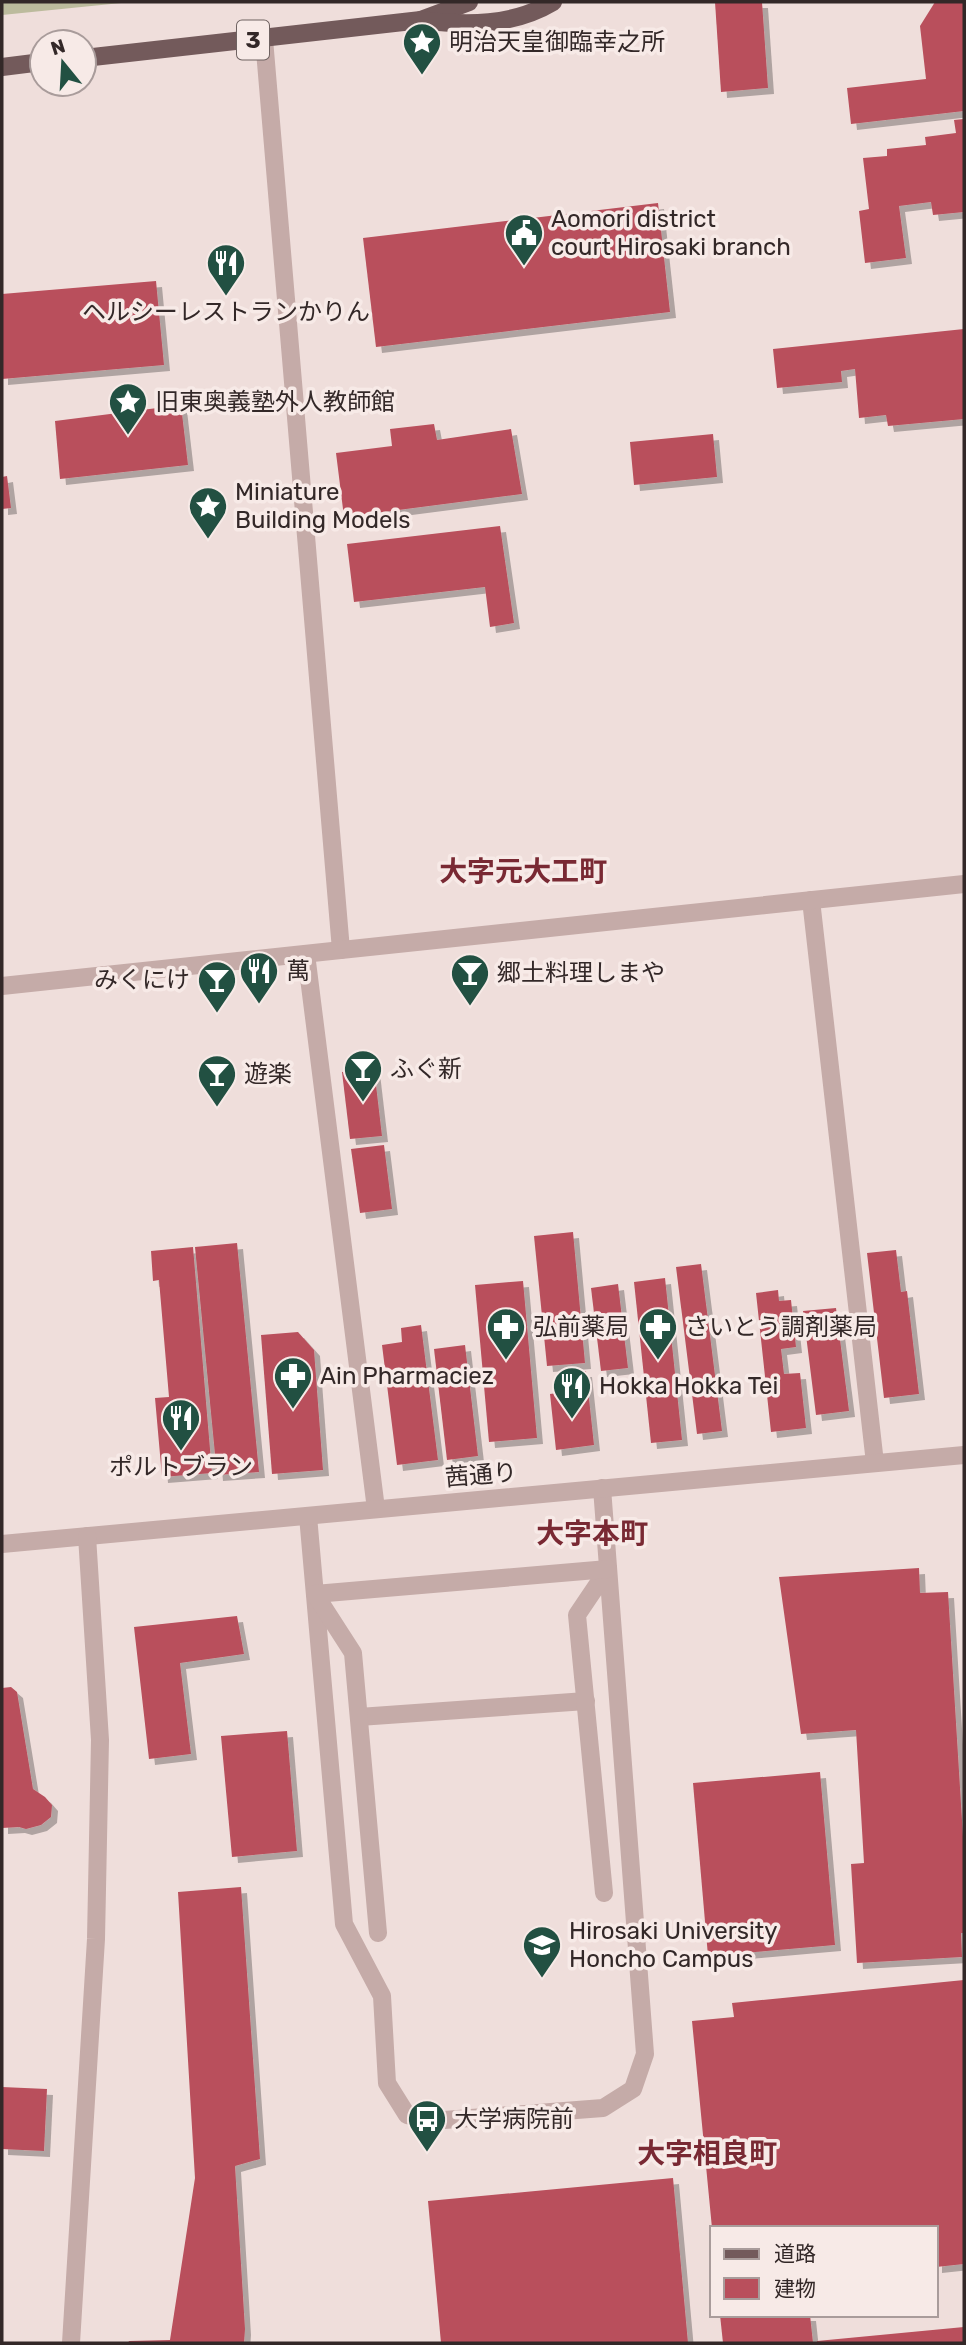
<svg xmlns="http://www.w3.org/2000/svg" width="966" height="2345" viewBox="0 0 966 2345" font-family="Rubik,'Noto Sans JP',sans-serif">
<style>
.green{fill:#bcbb9d}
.building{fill:#b94f5c;filter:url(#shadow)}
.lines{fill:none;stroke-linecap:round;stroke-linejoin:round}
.minor{stroke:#c5aba8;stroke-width:18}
.major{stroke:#735a5b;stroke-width:18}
.labels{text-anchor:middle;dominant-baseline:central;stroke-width:7;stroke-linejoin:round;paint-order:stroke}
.shield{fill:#f7eae7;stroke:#6e6261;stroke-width:2}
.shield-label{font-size:23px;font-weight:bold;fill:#332828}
.poi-label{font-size:24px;fill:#332828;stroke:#f7eae7;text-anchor:start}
.street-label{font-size:24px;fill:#332828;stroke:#f7eae7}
.quarter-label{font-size:28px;font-weight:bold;fill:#792933;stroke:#f7eae7}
</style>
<defs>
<filter id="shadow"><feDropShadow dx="6" dy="6" stdDeviation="0" flood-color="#0004"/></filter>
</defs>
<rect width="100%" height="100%" fill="#efdedb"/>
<!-- green -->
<path class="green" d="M2,2h129l-129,13z"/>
<!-- building -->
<g class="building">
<path d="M715,2h47l6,86 -47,4z"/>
<path d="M935,2h29v109l-113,13 -4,-36 79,-9 -6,-53z"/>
<path d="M964,119v93l-31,3 -2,-13 -32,4 7,52 -41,5 -6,-52 10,-2 -6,-51 24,-2v-7l39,-4 -1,-8 31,-4 -2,-13z"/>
<path d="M658,203l12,109 -294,35 -13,-109z"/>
<path d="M156,281l8,84 -162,14v-85z"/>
<path d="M964,329v90l-76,7 -2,-11 -27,3 -4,-49 -14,2 1,11 -65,6 -4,-39z"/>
<path d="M181,405l7,60 -128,14 -5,-58z"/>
<path d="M434,424l3,16 74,-11 11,65 -178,23 -8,-64 56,-7 -2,-17z"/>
<path d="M713,434l4,43 -83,8 -4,-43z"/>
<path d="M7,476l4,32 -9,1v-32z"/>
<path d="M500,526l14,97 -24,4 -5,-40 -131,15 -7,-58z"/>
<path d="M374,1068l8,68 -32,3 -8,-67z"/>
<path d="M384,1145l8,64 -32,4 -9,-64z"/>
<path d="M573,1232l12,131 -38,3 -13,-130z"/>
<path d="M237,1243l22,229 -42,3 -22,-228z"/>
<path d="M193,1247l19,226 -50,4 -7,-79 14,-1 -10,-117 -6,1 -2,-30z"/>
<path d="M896,1250l5,42 6,-1 12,103 -35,4 -17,-145z"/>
<path d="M701,1264l21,167 -25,3 -21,-167z"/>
<path d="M665,1278l17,162 -31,3 -17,-161z"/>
<path d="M523,1281l14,157 -48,4 -14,-157z"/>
<path d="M618,1284l10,84 -27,3 -10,-83z"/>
<path d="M778,1290l1,11 12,-1 5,47 -15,2 3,25 16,-1 6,55 -35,4 -15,-139z"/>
<path d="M836,1308l13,103 -33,4 -13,-104z"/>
<path d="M421,1325l17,135 -41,5 -15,-120 20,-3 -1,-14z"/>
<path d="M298,1332l16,18 9,120 -51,4 -11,-139z"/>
<path d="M465,1345l13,111 -31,4 -13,-111z"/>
<path d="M586,1371l8,74 -38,5 -6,-56 15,-2 -2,-18z"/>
<path d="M919,1568l1,25 28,-1 16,261v80h-3l1,24 -105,6 -6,-99 13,-1 -8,-133 -55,4 -22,-157z"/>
<path d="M237,1616l7,38 -64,9 11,91 -42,5 -15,-132z"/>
<path d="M11,1687l6,5 16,97 12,8 7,8 -1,12 -10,8 -15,4 -7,-2 -17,1v-140z"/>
<path d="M287,1731l10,120 -65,6 -11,-121z"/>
<path d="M820,1772l15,173 -127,11 -15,-173z"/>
<path d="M241,1887l19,272 -25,7 10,163 -1,14h-116l1,-2 41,-1 25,-162 -17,-286z"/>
<path d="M964,1980v284l-28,3v-39h-224l-20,-207 42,-4 -2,-14z"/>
<path d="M2,2087l45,2 -3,62 -42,-2z"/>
<path d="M673,2178l15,165h-247l-13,-142z"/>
<path d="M720,2315h90l3,28h-90z"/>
<path d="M964,2327v16h-147v-2z"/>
</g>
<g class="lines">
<!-- minor -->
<g class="minor">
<path d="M264,39l77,911"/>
<path d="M811,900l64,563"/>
<path d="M306,954l70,555"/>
<path d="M2,986l962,-102"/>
<path d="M308,1516l36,408 38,72 5,87 20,32 24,6 172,-13 30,-19 12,-35 -43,-566"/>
<path d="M2,1544l962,-89"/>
<path d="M359,1717l227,-16"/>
<path d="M604,1893l-27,-278 31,-46"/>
<path d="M378,1933l-25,-280 -38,-59 293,-25"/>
<path d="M71,2343l25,-404 4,-199 -13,-204"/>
</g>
<!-- major -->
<g class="major">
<path d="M421,20l48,-18"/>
<path d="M84,58l337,-38c45,6 92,6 132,-18"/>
<path d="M2,67l40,-5"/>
</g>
</g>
<!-- icons -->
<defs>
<g id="sight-pin" transform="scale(2.0125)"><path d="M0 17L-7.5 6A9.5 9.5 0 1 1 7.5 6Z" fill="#225042" stroke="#f7eae7"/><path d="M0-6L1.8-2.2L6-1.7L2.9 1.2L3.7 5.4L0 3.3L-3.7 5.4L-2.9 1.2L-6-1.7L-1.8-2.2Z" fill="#fff"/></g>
<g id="civic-pin" transform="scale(2.0125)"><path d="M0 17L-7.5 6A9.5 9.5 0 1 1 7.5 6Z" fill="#225042" stroke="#f7eae7"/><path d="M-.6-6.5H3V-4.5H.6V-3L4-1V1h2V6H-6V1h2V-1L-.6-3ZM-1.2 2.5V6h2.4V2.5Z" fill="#fff"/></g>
<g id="restaurant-pin" transform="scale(2.0125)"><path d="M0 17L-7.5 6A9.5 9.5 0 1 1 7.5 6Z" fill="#225042" stroke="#f7eae7"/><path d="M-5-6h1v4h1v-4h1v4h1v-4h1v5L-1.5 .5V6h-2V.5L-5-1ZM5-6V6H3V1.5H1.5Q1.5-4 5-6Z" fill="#fff"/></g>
<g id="bar-pin" transform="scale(2.0125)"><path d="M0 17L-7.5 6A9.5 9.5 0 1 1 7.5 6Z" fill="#225042" stroke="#f7eae7"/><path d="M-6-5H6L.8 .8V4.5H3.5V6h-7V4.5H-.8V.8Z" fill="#fff"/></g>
<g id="pharmacy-pin" transform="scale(2.0125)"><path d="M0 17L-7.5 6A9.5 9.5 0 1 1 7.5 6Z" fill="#225042" stroke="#f7eae7"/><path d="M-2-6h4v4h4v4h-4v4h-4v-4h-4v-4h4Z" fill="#fff"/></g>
<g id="university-pin" transform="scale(2.0125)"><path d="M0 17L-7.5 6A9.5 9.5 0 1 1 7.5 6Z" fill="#225042" stroke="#f7eae7"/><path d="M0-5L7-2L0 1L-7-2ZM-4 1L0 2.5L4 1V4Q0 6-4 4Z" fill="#fff"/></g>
<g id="bus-pin" transform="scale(2.0125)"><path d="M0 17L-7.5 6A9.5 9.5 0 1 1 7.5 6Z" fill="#225042" stroke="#f7eae7"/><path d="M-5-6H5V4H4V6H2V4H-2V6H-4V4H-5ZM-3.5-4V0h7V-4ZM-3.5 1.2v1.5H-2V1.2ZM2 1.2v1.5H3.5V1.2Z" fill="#fff"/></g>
</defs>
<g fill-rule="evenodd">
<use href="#sight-pin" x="422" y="42"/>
<use href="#civic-pin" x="524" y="233"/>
<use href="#restaurant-pin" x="226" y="263"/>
<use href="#sight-pin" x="128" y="402"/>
<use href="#sight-pin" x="208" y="506"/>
<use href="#restaurant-pin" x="259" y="971"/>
<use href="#bar-pin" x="470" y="973"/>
<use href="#bar-pin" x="217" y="980"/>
<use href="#bar-pin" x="363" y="1069"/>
<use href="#bar-pin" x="217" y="1074"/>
<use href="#pharmacy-pin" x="506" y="1327"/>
<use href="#pharmacy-pin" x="658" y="1327"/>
<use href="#pharmacy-pin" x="293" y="1376"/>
<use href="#restaurant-pin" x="572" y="1386"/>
<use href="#restaurant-pin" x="181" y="1418"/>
<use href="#university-pin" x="542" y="1945"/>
<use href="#bus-pin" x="427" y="2119"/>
</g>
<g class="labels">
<!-- shield labels -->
<rect class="shield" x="237" y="20.5" width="32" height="39" rx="5"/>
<g class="shield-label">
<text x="253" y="40">3</text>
</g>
<!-- poi labels -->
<g class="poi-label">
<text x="449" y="42">明治天皇御臨幸之所</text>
<text x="551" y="219">Aomori district<tspan x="551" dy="28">court Hirosaki branch</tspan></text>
<text x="226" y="312" text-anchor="middle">ヘルシーレストランかりん</text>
<text x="155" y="402">旧東奥義塾外人教師館</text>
<text x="235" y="492">Miniature<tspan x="235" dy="28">Building Models</tspan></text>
<text x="286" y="971">萬</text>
<text x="497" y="973">郷土料理しまや</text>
<text x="190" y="980" text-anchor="end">みくにけ</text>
<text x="390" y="1069">ふぐ新</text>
<text x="244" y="1074">遊楽</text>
<text x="533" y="1327">弘前薬局</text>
<text x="685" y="1327">さいとう調剤薬局</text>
<text x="320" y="1376">Ain Pharmaciez</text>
<text x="599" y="1386">Hokka Hokka Tei</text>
<text x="181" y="1467" text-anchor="middle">ポルトブラン</text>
<text x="569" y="1931">Hirosaki University<tspan x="569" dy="28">Honcho Campus</tspan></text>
<text x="454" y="2119">大学病院前</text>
</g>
<!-- street labels -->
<g class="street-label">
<text transform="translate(481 1475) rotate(-5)">茜通り</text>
</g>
<!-- quarter labels -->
<g class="quarter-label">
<text x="523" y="871">大字元大工町</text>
<text x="592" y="1533">大字本町</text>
<text x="707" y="2153">大字相良町</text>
</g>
</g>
<!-- border -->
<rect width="966" height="2345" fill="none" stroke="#332828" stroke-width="7"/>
<!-- legend -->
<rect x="710" y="2226" width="228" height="91" fill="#f7eae7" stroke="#a99c9b" stroke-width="2"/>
<rect x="724" y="2249" width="35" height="10" fill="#735a5b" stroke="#a99c9b" stroke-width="2"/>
<text x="774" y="2261" font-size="21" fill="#332828">道路</text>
<rect x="724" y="2278" width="35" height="21" fill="#b94f5c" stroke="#a99c9b" stroke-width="2"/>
<text x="774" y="2296" font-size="21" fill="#332828">建物</text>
<!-- north arrow -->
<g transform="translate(63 63) rotate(342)"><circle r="33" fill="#f7eae7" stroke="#a99c9b" stroke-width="2"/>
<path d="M0-5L12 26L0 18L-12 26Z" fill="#225042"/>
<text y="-10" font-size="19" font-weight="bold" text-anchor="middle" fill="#332828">N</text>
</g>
</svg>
